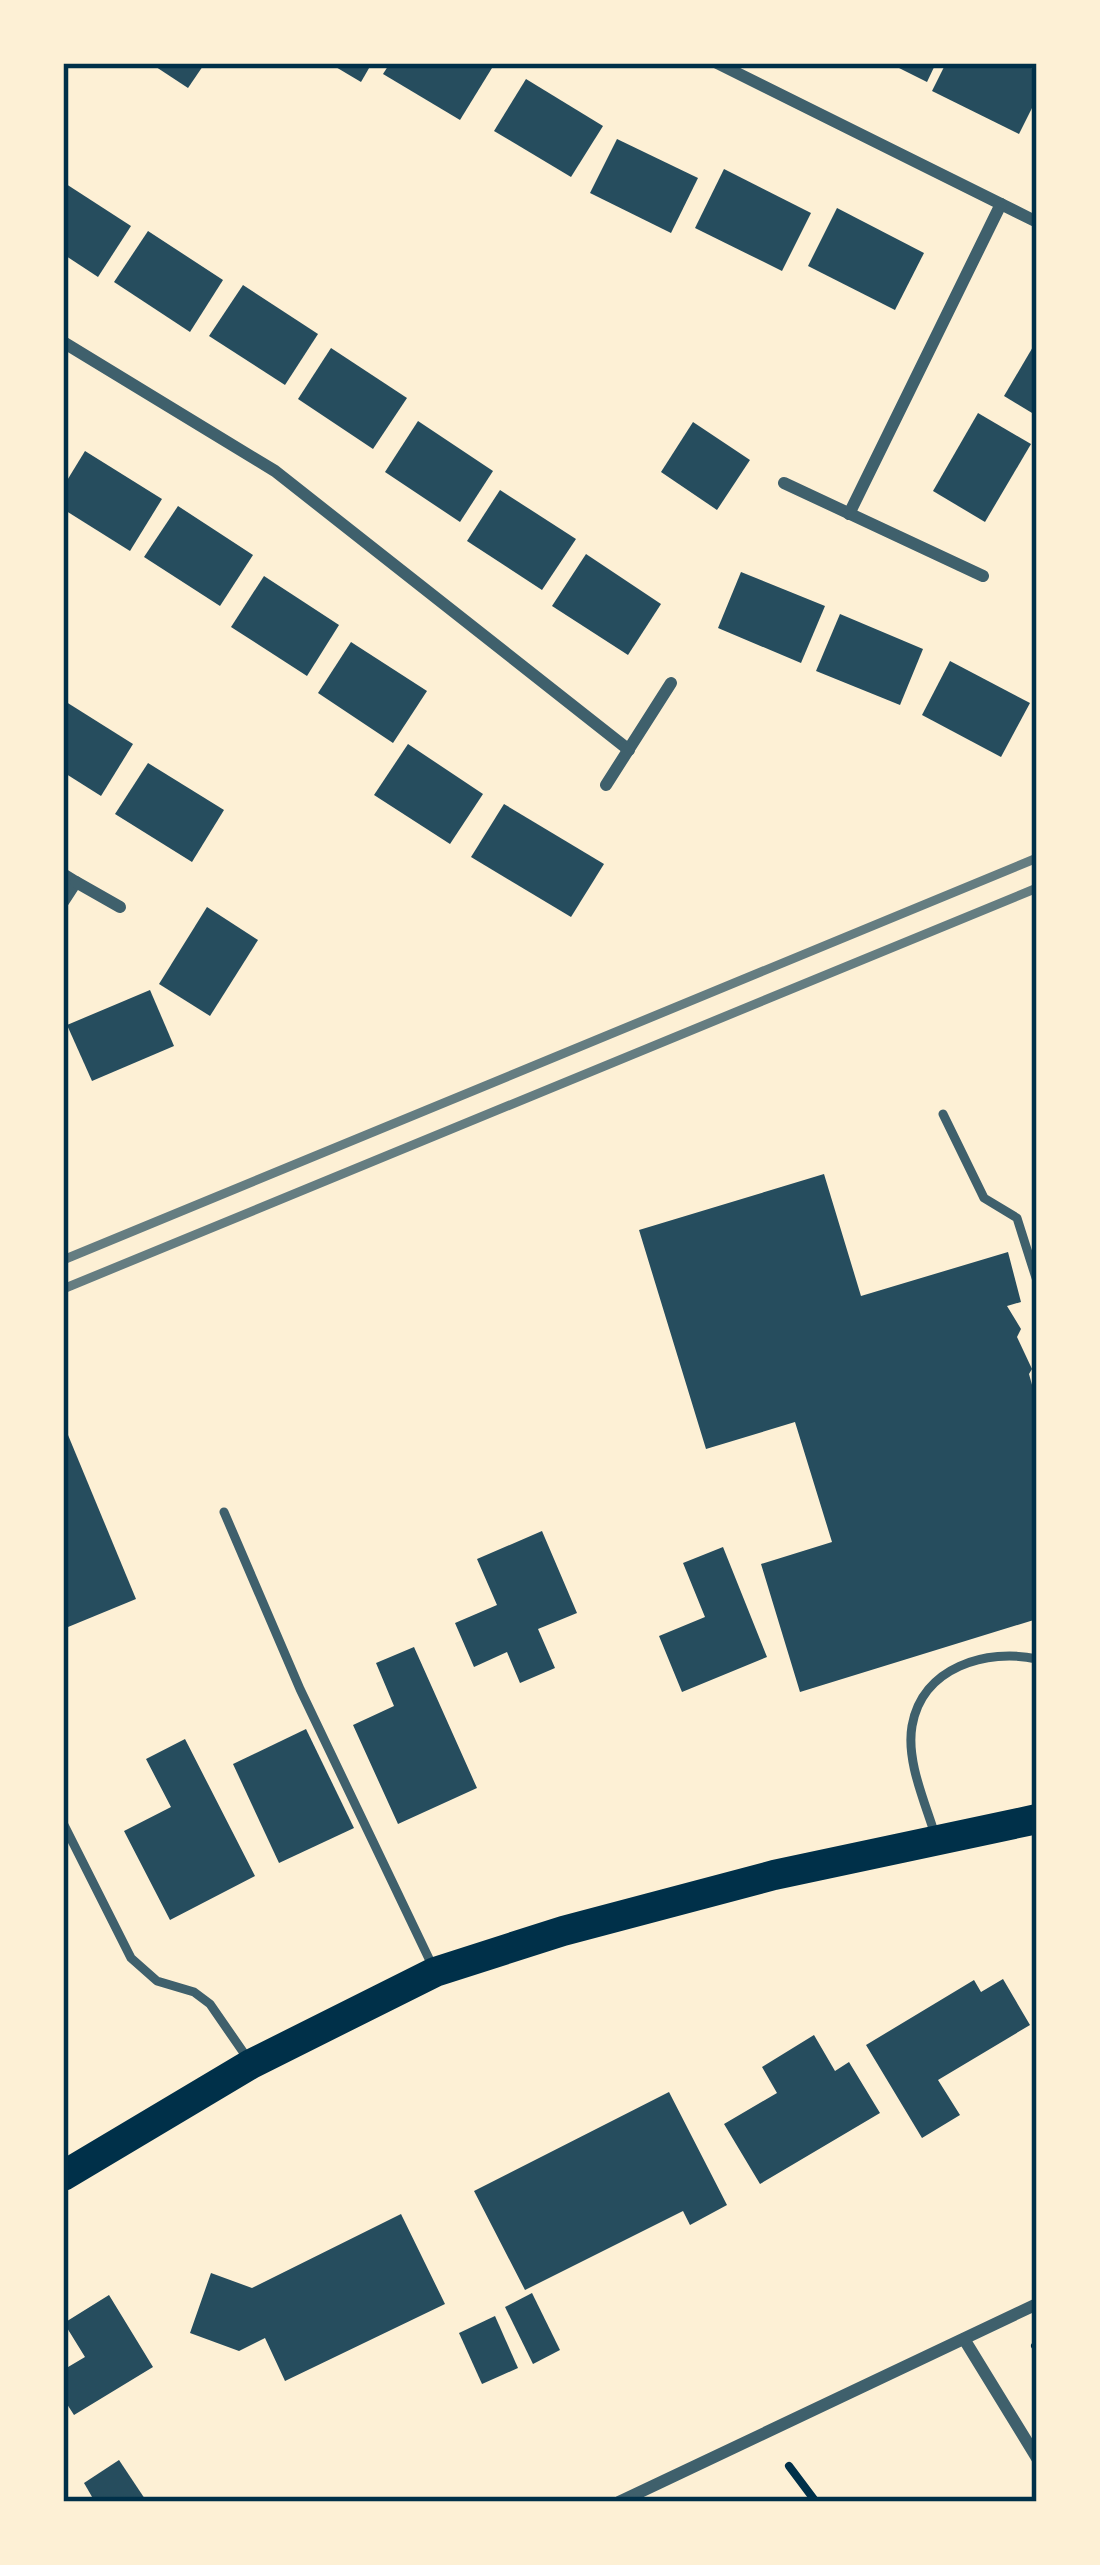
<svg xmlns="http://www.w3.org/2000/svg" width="1100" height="2565" viewBox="0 0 1100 2565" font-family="Inter,sans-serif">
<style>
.building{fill:#264d5e}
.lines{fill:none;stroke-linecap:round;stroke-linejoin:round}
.path{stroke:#003049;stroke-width:8}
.service{stroke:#3f606c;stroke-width:9}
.minor{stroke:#3f606c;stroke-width:12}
.primary{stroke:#003049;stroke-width:30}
.rail{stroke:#657d81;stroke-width:9}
.neatline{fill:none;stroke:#003049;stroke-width:4.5}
</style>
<rect width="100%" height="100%" fill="#fdf0d5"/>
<!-- building -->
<g class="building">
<path d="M150,63h55l-17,25z"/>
<path d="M329,63h43l-11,19z"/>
<path d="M390,63h93l9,5 -32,52 -77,-46z"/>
<path d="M889,63h47l-9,19z"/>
<path d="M946,63h76l15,8v27l-18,36 -87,-43z"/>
<path d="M526,79l77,47 -32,51 -77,-46z"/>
<path d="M617,139l81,39 -27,55 -81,-40z"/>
<path d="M724,169l87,44 -29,58 -87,-43z"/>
<path d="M63,182l68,44 -33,51 -35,-23z"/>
<path d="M837,208l87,45 -29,57 -87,-44z"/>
<path d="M148,231l75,49 -33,52 -76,-50z"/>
<path d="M243,285l75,49 -33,51 -76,-49z"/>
<path d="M1037,340v76l-33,-20z"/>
<path d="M331,348l76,50 -34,51 -75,-50z"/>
<path d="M978,413l53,31 -46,78 -52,-31z"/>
<path d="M418,421l75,50 -33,51 -75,-50z"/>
<path d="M693,422l57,38 -33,50 -56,-38z"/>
<path d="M85,451l77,48 -32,52 -67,-42v-22z"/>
<path d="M500,490l76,49 -34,51 -75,-49z"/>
<path d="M178,506l75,49 -33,51 -76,-49z"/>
<path d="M586,554l75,50 -33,51 -76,-49z"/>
<path d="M741,572l84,34 -24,57 -83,-35z"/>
<path d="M264,576l75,49 -32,51 -76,-49z"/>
<path d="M840,614l83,35 -23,56 -84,-34z"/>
<path d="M351,642l76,49 -34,52 -75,-50z"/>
<path d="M950,661l80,42 -29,54 -79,-42z"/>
<path d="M63,700l70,44 -32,52 -38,-24z"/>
<path d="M408,744l75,50 -33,50 -76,-49z"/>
<path d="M148,763l76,47 -32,52 -77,-48z"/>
<path d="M504,804l100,60 -33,53 -100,-60z"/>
<path d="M207,907l51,33 -48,76 -51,-32z"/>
<path d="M150,990l24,56 -82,35 -25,-56z"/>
<path d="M824,1174l37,122 147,-44 13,50 -14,4 14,23 -4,8 15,32 -3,5 8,29v216l-237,73 -39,-128 71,-22 -37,-120 -89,27 -67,-219z"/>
<path d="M68,1435l68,164 -68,28 -5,-12v-178z"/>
<path d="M542,1531l35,82 -39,16 17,39 -35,15 -13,-31 -33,15 -19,-44 42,-18 -20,-46z"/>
<path d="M723,1547l44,110 -85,35 -23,-56 46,-19 -22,-54z"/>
<path d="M414,1647l63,141 -79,36 -45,-99 41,-19 -18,-43z"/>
<path d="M306,1729l48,99 -75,35 -46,-99z"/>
<path d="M185,1739l70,137 -85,44 -46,-89 47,-24 -25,-48z"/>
<path d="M1003,1979l27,46 -92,55 22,35 -38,23 -56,-93 108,-65 7,12z"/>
<path d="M814,2035l21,36 14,-9 31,51 -120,71 -36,-60 53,-31 -15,-26z"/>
<path d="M669,2092l58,113 -37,20 -7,-14 -158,79 -51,-99z"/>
<path d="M401,2214l44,90 -160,77 -20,-43 -26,13 -49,-18 21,-60 41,15z"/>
<path d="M532,2293l28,57 -27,14 -28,-57z"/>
<path d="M109,2295l44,72 -79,48 -11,-17v-28l22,-13 -21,-34z"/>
<path d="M495,2316l23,52 -36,16 -23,-51z"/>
<path d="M119,2460l28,42h-52l-11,-19z"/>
</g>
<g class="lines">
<!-- path -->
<g class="path">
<path d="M1035,2346l2,-1"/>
<path d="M789,2466l27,36"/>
</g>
<!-- service -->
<g class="service">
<path d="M943,1114l41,84 33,20 20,63"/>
<path d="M224,1512l76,177 132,276"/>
<path d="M63,1823l68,135 26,23 37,11 16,12 38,55"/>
<path d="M935,1835c-10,-33 -29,-74 -23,-109 10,-59 75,-78 125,-67"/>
</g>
<!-- minor -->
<g class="minor">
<path d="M717,63l320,159"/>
<path d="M63,342l212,129 354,279"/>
<path d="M784,483l199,93"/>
<path d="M849,514l152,-310"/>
<path d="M606,785l65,-102"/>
<path d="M63,874l13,8 -13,20"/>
<path d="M76,882l44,25"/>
<path d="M964,2339l73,119"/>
<path d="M619,2502l418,-198"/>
</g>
<!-- primary -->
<path class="primary" d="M63,2176l188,-112 184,-92 128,-41 211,-56 263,-56"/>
<!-- rail -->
<g class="rail">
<path d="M63,1260l974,-402"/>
<path d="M63,1289l974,-401"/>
</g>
</g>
<!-- border -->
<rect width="1100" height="2565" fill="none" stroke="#fdf0d5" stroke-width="132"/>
<rect x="66" y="66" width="968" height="2433" class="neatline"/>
</svg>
